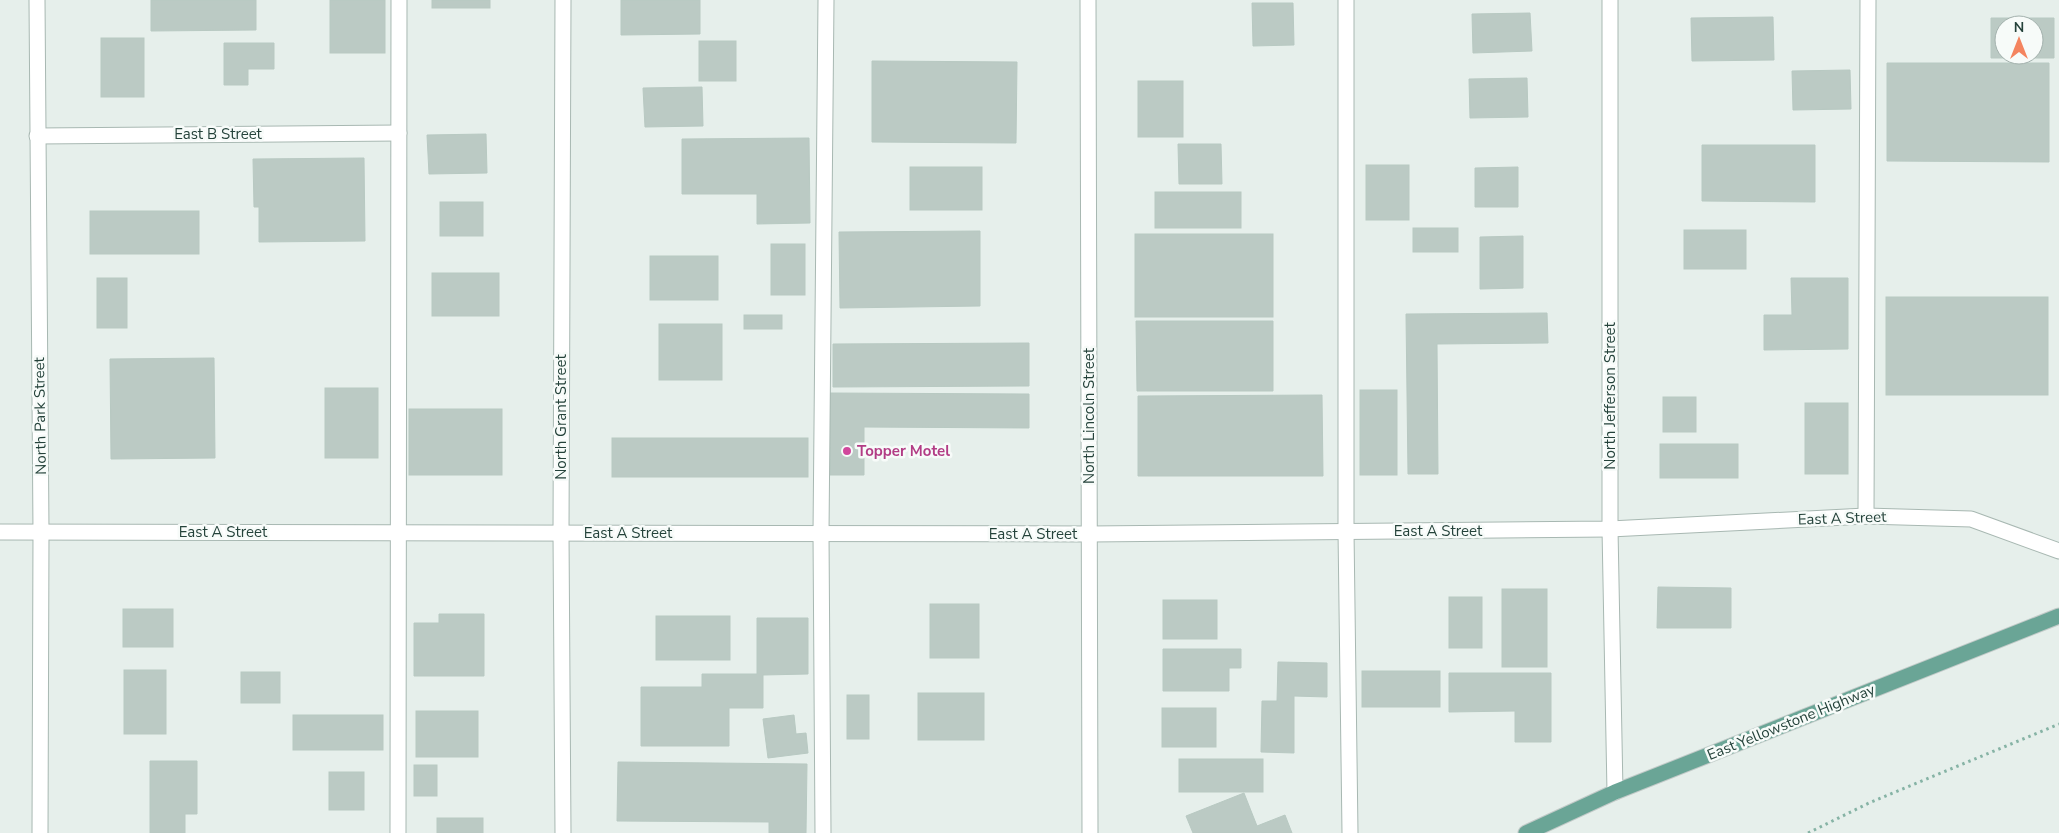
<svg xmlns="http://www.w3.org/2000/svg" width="2059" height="833" viewBox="0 0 2059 833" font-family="'Nunito Sans',sans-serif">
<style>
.building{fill:#bbcac4;stroke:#b8c9c2;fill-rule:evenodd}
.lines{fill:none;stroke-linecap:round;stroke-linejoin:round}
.service-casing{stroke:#a8b8b2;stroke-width:17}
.minor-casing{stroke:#a8b8b2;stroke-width:17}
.primary-casing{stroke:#c2cac8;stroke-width:17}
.path{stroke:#86b3a5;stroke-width:3;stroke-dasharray:2.5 4;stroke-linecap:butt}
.service{stroke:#fff;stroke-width:15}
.minor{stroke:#fff;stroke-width:15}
.primary{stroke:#6aa596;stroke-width:15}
.hotel-dot{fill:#d1479c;stroke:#f7fbf9;stroke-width:2}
.labels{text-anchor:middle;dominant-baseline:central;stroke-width:5;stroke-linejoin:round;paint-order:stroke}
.street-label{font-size:15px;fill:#24423a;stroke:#f7fbf9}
.hotel-label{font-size:15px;font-weight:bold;fill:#b23c85;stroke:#f7fbf9;text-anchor:start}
</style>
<rect width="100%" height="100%" fill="#e6efeb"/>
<!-- building -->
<g class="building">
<path d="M151,0h105v30l-105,1z"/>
<rect x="330" y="0" width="55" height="53"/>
<rect x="432" y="0" width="58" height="8"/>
<path d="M621,0h79v34l-79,1z"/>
<path d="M1252,3h41l1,42 -41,1z"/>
<path d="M1530,13l2,38 -59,2 -1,-39z"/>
<path d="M1773,17l1,43 -82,1 -1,-43z"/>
<path d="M1991,18h63v40h-63zM2004,25h30v30h-30z"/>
<rect x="101" y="38" width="43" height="59"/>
<rect x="699" y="41" width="37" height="40"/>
<path d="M224,43h50v26h-26v16h-24z"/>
<path d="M872,61l145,1 -1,81 -144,-1z"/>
<path d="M1887,63h162v99l-162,-1z"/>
<path d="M1850,70l1,39 -58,1 -1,-39z"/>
<path d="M1527,78l1,39 -58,1 -1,-39z"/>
<rect x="1138" y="81" width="45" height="56"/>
<path d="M702,87l1,39 -58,1 -2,-39z"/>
<path d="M486,134l1,39 -58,1 -2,-39z"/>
<path d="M809,138l1,85 -53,1v-30h-75v-55z"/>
<path d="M1178,144h43l1,40h-43z"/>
<path d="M1702,145h113v57l-113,-1z"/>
<path d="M364,158l1,83 -106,1v-35h-5l-1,-48z"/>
<rect x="1366" y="165" width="43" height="55"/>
<rect x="910" y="167" width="72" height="43"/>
<path d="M1518,167v40h-43v-39z"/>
<rect x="1155" y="192" width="86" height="36"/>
<rect x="440" y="202" width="43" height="34"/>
<rect x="90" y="211" width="109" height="43"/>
<rect x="1413" y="228" width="45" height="24"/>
<rect x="1684" y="230" width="62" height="39"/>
<path d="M980,231v75l-140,2 -1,-76z"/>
<rect x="1135" y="234" width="138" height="83"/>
<path d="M1523,236v52l-43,1v-52z"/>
<rect x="771" y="244" width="34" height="51"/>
<rect x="650" y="256" width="68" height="44"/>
<rect x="432" y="273" width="67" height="43"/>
<rect x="97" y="278" width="30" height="50"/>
<path d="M1791,278h57v71l-84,1v-35h28z"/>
<rect x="1886" y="297" width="162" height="98"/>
<path d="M1547,313l1,30 -111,1 1,130h-30l-2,-160z"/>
<rect x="744" y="315" width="38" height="14"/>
<path d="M1136,321h137v70h-136z"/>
<rect x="659" y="324" width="63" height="56"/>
<path d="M1029,343v43l-196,1v-43z"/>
<path d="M214,358l1,100 -104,1 -1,-100z"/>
<rect x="325" y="388" width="53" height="70"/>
<rect x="1360" y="390" width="37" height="85"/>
<path d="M830,393l199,1v34l-165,-1v48h-34z"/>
<path d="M1322,395l1,81h-185v-80z"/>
<rect x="1663" y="397" width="33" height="35"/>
<rect x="1805" y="403" width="43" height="71"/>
<rect x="409" y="409" width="93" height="66"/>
<rect x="612" y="438" width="196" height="39"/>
<rect x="1660" y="444" width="78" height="34"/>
<path d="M1658,587l73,1v40h-74z"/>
<rect x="1502" y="589" width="45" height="78"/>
<rect x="1449" y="597" width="33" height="51"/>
<rect x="1163" y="600" width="54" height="39"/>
<rect x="930" y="604" width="49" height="54"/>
<rect x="123" y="609" width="50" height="38"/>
<path d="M439,614h45v62h-70v-53h25z"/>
<rect x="656" y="616" width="74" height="44"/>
<path d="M757,618h51v56l-45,1v33h-34v38h-88v-59h61v-13h55z"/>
<path d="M1163,649h78v19h-12v23h-66z"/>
<path d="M1278,662l49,1v34l-33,-1v57l-33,-1 1,-51h15z"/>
<rect x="124" y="670" width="42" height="64"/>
<rect x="1362" y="671" width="78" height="36"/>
<rect x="241" y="672" width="39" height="31"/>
<path d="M1449,673h102v69h-36v-31l-66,1z"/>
<rect x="918" y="693" width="66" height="47"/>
<rect x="847" y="695" width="22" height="44"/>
<rect x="1162" y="708" width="54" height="39"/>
<rect x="416" y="711" width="62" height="46"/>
<rect x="293" y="715" width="90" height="35"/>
<path d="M794,715l2,19 10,-1 2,20 -40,5 -5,-39z"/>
<rect x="1179" y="759" width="84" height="33"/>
<path d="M150,761h47v53h-12v19h-35z"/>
<path d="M618,762l189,2 -1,69h-37v-11l-152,-1z"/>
<rect x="414" y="765" width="23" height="31"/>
<rect x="329" y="772" width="35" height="38"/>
<path d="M1244,793l13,33 28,-11 7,18h-99l-7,-17z"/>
<rect x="437" y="818" width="46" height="15"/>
</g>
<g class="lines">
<!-- service casing -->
<g class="service-casing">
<g id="service">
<path d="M1346,0v531l4,302"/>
<path d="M1866,516l2,-516"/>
<path d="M398,833l1,-833"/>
<path d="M823,833l-2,-300 5,-533"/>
</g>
</g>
<!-- minor casing -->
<g class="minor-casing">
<g id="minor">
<path d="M37,0l4,532 -1,301"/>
<path d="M563,0l-2,533 2,300"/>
<path d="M1088,0l2,833"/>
<path d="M1610,0v529l5,263"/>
<path d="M37,136l362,-3"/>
<path d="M0,532l1090,2 520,-5 256,-13 105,3 88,32"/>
</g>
</g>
<!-- primary casing -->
<g class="primary-casing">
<path id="primary" d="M1526,833l89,-41 444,-176"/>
</g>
<!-- path -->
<path class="path" d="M1808,833l61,-30 190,-79"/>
<!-- service -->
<use href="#service" class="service"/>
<!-- minor -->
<use href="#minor" class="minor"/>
<!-- primary -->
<use href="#primary" class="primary"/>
</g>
<!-- markers -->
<circle class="hotel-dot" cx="847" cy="451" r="5"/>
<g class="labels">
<!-- street labels -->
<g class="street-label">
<text x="218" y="134">East B Street</text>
<text transform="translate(1610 396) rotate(-90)">North Jefferson Street</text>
<text transform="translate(40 416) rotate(-91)">North Park Street</text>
<text transform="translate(1089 416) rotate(-90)">North Lincoln Street</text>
<text transform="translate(561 417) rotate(-90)">North Grant Street</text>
<text transform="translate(1842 518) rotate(-2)">East A Street</text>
<text x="1438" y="531">East A Street</text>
<text x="223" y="532">East A Street</text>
<text x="628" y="533">East A Street</text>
<text x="1033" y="534">East A Street</text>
<text transform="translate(1791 722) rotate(-22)">East Yellowstone Highway</text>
</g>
<!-- hotel labels -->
<g class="hotel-label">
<text x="857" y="451">Topper Motel</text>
</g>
</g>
<!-- north arrow -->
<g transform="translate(2019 40)"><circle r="24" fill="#f7fbf9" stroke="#a3b1ad"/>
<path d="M0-4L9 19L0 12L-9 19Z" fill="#f4845f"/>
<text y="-8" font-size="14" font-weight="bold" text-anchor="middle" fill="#24423a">N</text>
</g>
</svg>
